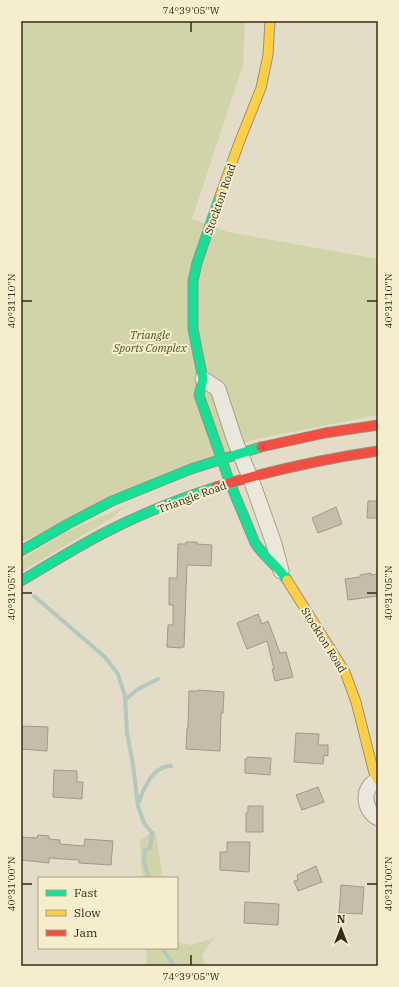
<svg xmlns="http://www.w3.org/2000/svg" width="399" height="987" font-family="'IBM Plex Serif',serif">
<rect width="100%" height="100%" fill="#e3ddc8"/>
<g fill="#d1d4a9">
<path d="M21,21h224l-2,44 -51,154 36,13 150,27v156l-126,25 -231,102z"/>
<path d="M181,482l-58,26 -11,10 -91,54v-12l43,-27z"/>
<path d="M155,830l8,48h-21l-2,-38z"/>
<path d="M214,938l-12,17 3,11h-58l-1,-18h31v-6l14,3z"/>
</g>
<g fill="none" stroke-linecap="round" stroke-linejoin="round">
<g stroke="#b4c9be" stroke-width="4">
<path d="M34,596l71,61 13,17 7,22 2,37 6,31 5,42 6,17 8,10 -2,15 -5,2 -1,12 5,16"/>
<path d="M125,700l13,-11 20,-10"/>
<path d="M138,804c5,-14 14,-38 33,-38"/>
<path d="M162,948l12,18"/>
</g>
</g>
<g fill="#c7bba9" stroke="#a39888">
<path d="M368,501h10v17h-11z"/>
<path d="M336,507l6,17 -24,9 -6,-15z"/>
<path d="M186,542h11v2l15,1 -1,21 -24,-1 -3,82h-3v1l-14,-1 1,-22h5v-20h-4v-27h8l1,-34h8z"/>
<path d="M371,573v2l7,-1v22l-30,4 -3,-21 15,-2v-2z"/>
<path d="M258,614l4,10 6,-3 12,32 6,-1 7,25 -18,4 -3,-12h2l-7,-28 -20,8 -10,-26z"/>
<path d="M198,690l26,2 -1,21h-2l-1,38 -34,-2 1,-21h1l1,-37h9z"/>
<path d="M21,726l27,1 -1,24 -26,-2z"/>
<path d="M296,733l23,1 -1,11h10v11l-4,-1 -1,9 -29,-2z"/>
<path d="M247,757l24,1 -1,17 -25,-2v-14h2z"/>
<path d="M54,770l23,1v11h6l-1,17 -29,-2z"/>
<path d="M318,787l6,15 -22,8 -6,-15z"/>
<path d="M248,806h15v26h-17v-19h2z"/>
<path d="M38,835l11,1v3l11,1v4l24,2 1,-7 28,2 -2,24 -32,-2v-3l-30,-2v5l-28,-3v-23l16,1z"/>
<path d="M227,842h23l-1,30 -29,-2v-18h7z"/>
<path d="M316,866l6,16 -24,9 -4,-10 4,-1 -1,-5z"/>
<path d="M341,885l23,2 -2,27 -23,-1z"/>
<path d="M245,902l34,2 -1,21 -34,-2z"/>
</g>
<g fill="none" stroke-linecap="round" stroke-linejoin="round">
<defs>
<g id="street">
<path d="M203,379l15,10 17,52 17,41 22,62 7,27"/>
<path d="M378,780c-17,7 -15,30 0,38"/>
</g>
<g id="fast">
<path d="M220,196l-23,67 -4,18v48l10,50 -4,16 31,88 25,60c9,14 23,23 32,37"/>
<path d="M21,551l47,-27 44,-23 79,-32 70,-22"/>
<path d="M21,581c29,-17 57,-35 87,-50 35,-18 71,-32 108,-44"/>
</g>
<g id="slow">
<path d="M220,196l19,-53 22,-55 7,-33 2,-34"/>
<path d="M287,580l58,92 11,30 18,71 4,7"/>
</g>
<g id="jam">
<path d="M261,447l64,-14 53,-8"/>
<path d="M216,487c53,-16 107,-28 162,-36"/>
</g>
</defs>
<use href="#street" stroke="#a8a192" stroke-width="17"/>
<use href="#fast" stroke="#979182" stroke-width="11"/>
<use href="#slow" stroke="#979182" stroke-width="11"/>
<use href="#jam" stroke="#979182" stroke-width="11"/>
<use href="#street" stroke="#ebe7da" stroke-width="15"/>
<use href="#fast" stroke="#16e098" stroke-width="9"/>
<use href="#slow" stroke="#ffcf43" stroke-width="9"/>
<use href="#jam" stroke="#f24e42" stroke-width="9"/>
</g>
<path fill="none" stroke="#362a1b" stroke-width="1.5" d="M191,22v10M22,301h10M367,301h10M22,593h10M367,593h10M22,884h10M367,884h10M191,955v10"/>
<g text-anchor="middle" stroke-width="4" stroke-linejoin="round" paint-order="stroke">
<g font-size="11" fill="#362a1b" stroke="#f6edcc">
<text transform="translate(220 199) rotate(-71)" y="4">Stockton Road</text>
<text transform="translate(192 497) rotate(-20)" y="4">Triangle Road</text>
<text transform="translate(324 640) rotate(58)" y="4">Stockton Road</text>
</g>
<g font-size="11" font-style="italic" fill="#435320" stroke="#f6edcc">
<text x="150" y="339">Triangle<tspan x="150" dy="13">Sports Complex</tspan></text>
</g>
</g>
<rect width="399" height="987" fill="none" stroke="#f6edcc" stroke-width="44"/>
<rect x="38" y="877" width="140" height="72" fill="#f6edcc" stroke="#a99f85"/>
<rect x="46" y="890" width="20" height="6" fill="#16e098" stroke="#a99f85"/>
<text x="74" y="897" font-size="12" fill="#362a1b">Fast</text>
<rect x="46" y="910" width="20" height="6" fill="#ffcf43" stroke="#a99f85"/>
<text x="74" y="917" font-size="12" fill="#362a1b">Slow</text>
<rect x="46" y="930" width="20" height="6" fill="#f24e42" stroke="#a99f85"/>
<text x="74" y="937" font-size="12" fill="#362a1b">Jam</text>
<g transform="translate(341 929)" stroke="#f6edcc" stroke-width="3" paint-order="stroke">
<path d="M0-3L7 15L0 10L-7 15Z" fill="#362a1b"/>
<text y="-6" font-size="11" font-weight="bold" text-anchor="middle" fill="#362a1b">N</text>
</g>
<rect x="22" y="22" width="355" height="943" fill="none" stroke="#362a1b" stroke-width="1.5"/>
<g font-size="10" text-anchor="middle" fill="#362a1b">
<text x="191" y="14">74°39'05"W</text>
<text transform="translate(11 301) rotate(-90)" y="4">40°31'10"N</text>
<text transform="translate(388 301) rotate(-90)" y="4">40°31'10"N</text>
<text transform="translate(11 593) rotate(-90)" y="4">40°31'05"N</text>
<text transform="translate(388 593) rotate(-90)" y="4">40°31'05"N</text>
<text transform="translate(11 884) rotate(-90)" y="4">40°31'00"N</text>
<text transform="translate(388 884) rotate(-90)" y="4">40°31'00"N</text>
<text x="191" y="980">74°39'05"W</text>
</g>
</svg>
